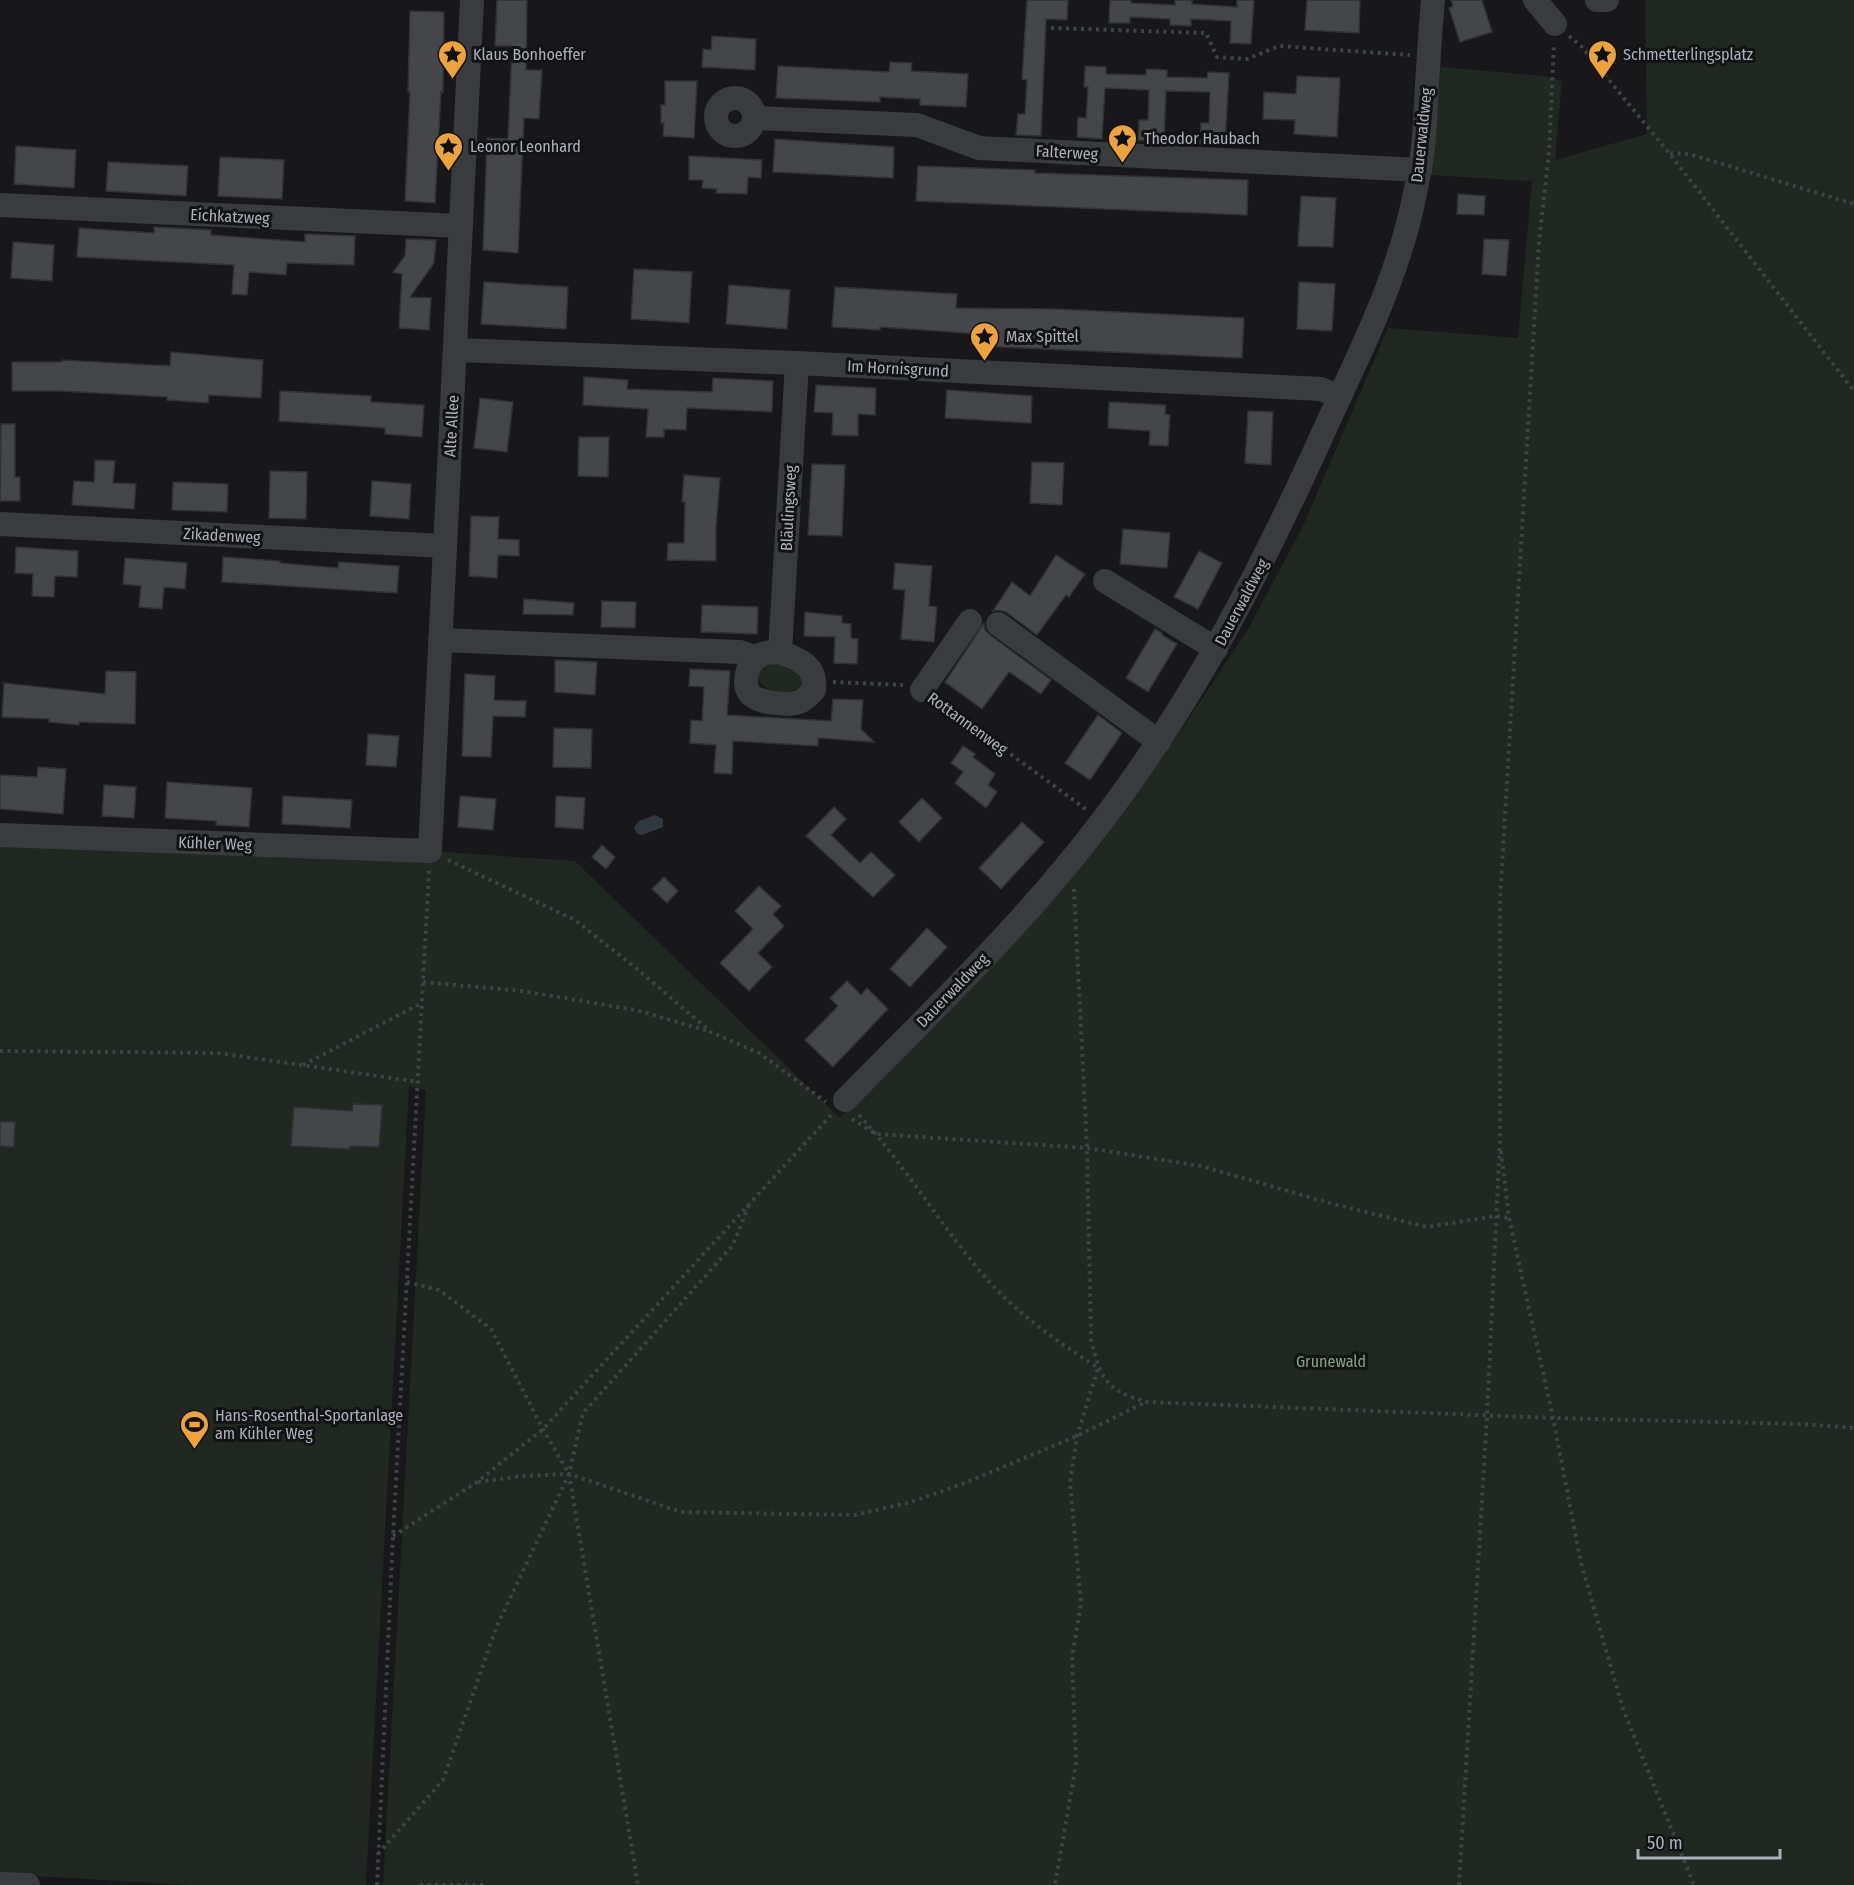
<svg xmlns="http://www.w3.org/2000/svg" width="1854" height="1885" font-family="'Fira Sans Condensed',sans-serif">
<rect width="100%" height="100%" fill="#18181a"/>
<g fill="#202821">
<path d="M1645,0h209v1885h-1471l43,-795 -17,-4 -43,799h-176l-190,-11v-1038l430,15 145,10 265,257 257,-270 72,-100 78,-117 56,-105 85,-198 130,10 14,-157 -102,-6 11,-108 102,9 19,5 -7,79 92,-26z"/>
<path d="M768,662l27,1 9,23c-16,9 -40,9 -47,-9l2,-9z"/>
</g>
<path fill="#2e383e" d="M655,815l8,4v8l-21,8 -5,-1 -3,-7 5,-6z"/>
<g fill="#45464a" stroke="#323236" stroke-width="1.5">
<path d="M497,0h30l-1,70h16l-3,49 -15,-1 -6,135 -35,-3 4,-112 21,1 4,-93h-17z"/>
<path d="M1027,0h41l-1,20 -21,-1 -5,117 -25,-1 2,-21h7l2,-34 -5,-1z"/>
<path d="M1110,0h21v3l44,2v-5h17v4l45,3v-7h17l-3,44 -21,-1 1,-22 -40,-2v7l-21,-1v-6l-40,-2v6h-21z"/>
<path d="M1307,0h53l-1,33 -54,-3z"/>
<path d="M1451,0h31l10,32 -32,10 -11,-34 4,-2z"/>
<path d="M410,11l34,1 -1,81 -2,-1 -6,111 -30,-2 5,-109h-2z"/>
<path d="M712,36l44,3 -1,31 -53,-3 1,-18 8,1z"/>
<path d="M890,62l22,1 -1,8 57,3 -2,33 -46,-2v-6l-40,-2v5l-104,-4 2,-32 111,6z"/>
<path d="M1085,66l21,1v7l40,1v-6l21,1v7l40,1 1,-6 21,1 -4,72 -25,-1 1,-21h8l1,-31 -44,-1 -2,50 -26,-1 1,-20h9l1,-30 -44,-2 -3,51 -25,-2 1,-20 8,1 2,-31h-4z"/>
<path d="M1297,76l43,2 -3,59 -43,-3 1,-14 -32,-1 1,-27 32,2z"/>
<path d="M665,81h32l-3,57 -31,-2 1,-13h-3v-18h4z"/>
<path d="M775,139l119,8 -1,31 -120,-6z"/>
<path d="M16,146l60,4 -2,38 -60,-4z"/>
<path d="M689,156l73,4 -1,18 -13,-1 -1,17 -31,-1 1,-4 -15,-1 1,-8h-14z"/>
<path d="M220,157l64,3 -2,39 -64,-3z"/>
<path d="M108,162l80,4 -2,30 -80,-5z"/>
<path d="M918,166l117,4v3l213,7 -1,35 -331,-14z"/>
<path d="M1458,194l27,2 -1,19 -27,-1z"/>
<path d="M1301,196l35,2 -3,49 -35,-1z"/>
<path d="M154,227l57,3v5l94,7v-8l50,2 -1,29 -67,-2 -1,12 -37,-3 -2,23 -15,-1 2,-29 -157,-8 2,-29 75,5z"/>
<path d="M406,239l30,1 -2,23 -24,34 21,1 -2,32 -30,-2 3,-54 -9,-2 12,-16z"/>
<path d="M1484,239l25,1 -3,36 -24,-2z"/>
<path d="M13,242l41,3 -2,36 -41,-3z"/>
<path d="M634,269l58,3 -3,51 -58,-4z"/>
<path d="M484,282l84,5 -2,42 -85,-5z"/>
<path d="M1299,282l36,2 -3,47 -35,-2z"/>
<path d="M729,285l61,5 -3,39 -61,-5z"/>
<path d="M835,287l122,7 -1,14 99,1 189,9 -2,40 -263,-12v-12l-99,-7v3l-48,-3z"/>
<path d="M171,352l92,8 -2,38 -52,-3 -1,8 -41,-3v-3l-106,-6h-49v-29h50v-2l108,6z"/>
<path d="M584,377l44,3 -1,9 85,3 1,-14 60,3 -1,31 -85,-4 -1,22 -22,-1v8h-18l2,-28 -65,-4z"/>
<path d="M816,385l60,3 -1,27 -17,-1v22l-26,-1 1,-22 -19,-1z"/>
<path d="M947,390l85,6 -1,27 -86,-5z"/>
<path d="M280,391l91,5v6l53,3 -2,32 -37,-3v-6l-106,-7z"/>
<path d="M480,398l33,4 -6,50 -33,-4z"/>
<path d="M1109,402l57,3 -1,9 5,1 -2,31 -19,-1 1,-14 -42,-3z"/>
<path d="M1248,411l25,1 -2,53 -26,-2z"/>
<path d="M1,424h14v53h5v24h-20z"/>
<path d="M579,437h30l-1,40 -30,-1z"/>
<path d="M95,460l20,1 -2,22 23,1 -2,25 -62,-4 2,-24 20,1z"/>
<path d="M1032,462l32,1 -2,42 -32,-2z"/>
<path d="M812,464l33,1 -3,71 -34,-1z"/>
<path d="M270,471l37,1 -1,47 -37,-1z"/>
<path d="M684,475l36,3 -4,48v35l-49,-1 1,-17h16l1,-41h-3z"/>
<path d="M372,481l39,3 -2,35 -39,-3z"/>
<path d="M173,482l55,2 -1,28 -55,-2z"/>
<path d="M471,516l28,1 -1,22 21,1v16l-21,-1 -1,23 -28,-2z"/>
<path d="M1123,529l47,4 -3,35 -47,-4z"/>
<path d="M16,547l62,4 -1,26 -22,-1 -1,21 -22,-1 1,-22 -18,-1z"/>
<path d="M1199,551l23,12 -24,46 -24,-12z"/>
<path d="M1056,555l29,19 -16,23 -3,-2 -29,40 -31,-23 -7,-2 -6,1 19,-29 18,14z"/>
<path d="M223,557l57,4v2l58,5 1,-6 60,4 -2,27 -175,-11z"/>
<path d="M125,558l62,5 -2,26 -21,-2 -2,22 -23,-2 2,-21 -18,-2z"/>
<path d="M895,563l37,3 -3,40 8,1 -3,35 -33,-3 4,-49 -12,-1z"/>
<path d="M524,599l50,4 -1,12 -50,-1z"/>
<path d="M602,601l34,1 -1,26 -34,-1z"/>
<path d="M702,605l56,2 -1,27 -56,-2z"/>
<path d="M805,612l37,4v7l9,1v14l7,1 -1,25 -23,-1 1,-26 -31,-1z"/>
<path d="M984,623l1,7 5,5 61,45 -10,14 -32,-22 -27,37 -37,-27z"/>
<path d="M1155,629l7,4v2l15,9 -29,48 -22,-14z"/>
<path d="M555,660l42,2 -2,33 -40,-3z"/>
<path d="M690,669l40,2 -3,44 104,6 2,-22 30,1 -2,29 13,13 -56,-4v8l-85,-5 -1,33 -18,-1 2,-28 -26,-2 1,-23 11,1 2,-34 -15,-1z"/>
<path d="M106,671l30,1 -1,52 -56,-2v3l-30,-3v-3l-47,-2 2,-34 101,11z"/>
<path d="M465,674l30,2 -1,24 32,1 -1,16 -32,-1 -2,41 -29,-1z"/>
<path d="M1098,715l24,18 -32,47 -25,-17z"/>
<path d="M554,728l38,1 -1,39 -38,-1z"/>
<path d="M368,734l31,2 -3,31 -30,-2z"/>
<path d="M963,746l12,8 -2,3 22,17 -7,11 9,7 -11,16 -31,-25 8,-11 -12,-9z"/>
<path d="M38,767l28,2 -3,45 -63,-5v-34l37,2z"/>
<path d="M167,782l85,6 -3,39 -33,-2v-4l-51,-3z"/>
<path d="M104,785l32,2 -2,31 -32,-2z"/>
<path d="M283,796l69,4 -2,28 -68,-4z"/>
<path d="M460,796l36,3 -3,31 -35,-3z"/>
<path d="M556,796l29,2 -2,31 -28,-2z"/>
<path d="M922,798l20,20 -23,24 -20,-20z"/>
<path d="M834,807l12,12 -15,16 29,28 11,-11 24,23 -22,22 -67,-61z"/>
<path d="M1022,822l22,20 -43,47 -22,-21z"/>
<path d="M602,845l13,12 -9,12 -14,-12z"/>
<path d="M664,877l14,14 -11,12 -15,-14z"/>
<path d="M759,886l22,20 -8,8 11,12 -26,27 14,14 -23,24 -29,-28 33,-34 -18,-18z"/>
<path d="M927,928l20,19 -37,40 -20,-18z"/>
<path d="M847,981l14,14 6,-7 21,21 -55,58 -28,-27 33,-34 -8,-8z"/>
<path d="M353,1104l29,1 -3,42 -29,-1v3l-59,-3 3,-39 58,4z"/>
<path d="M0,1122h15l-1,25 -14,-1z"/>
</g>
<g fill="none" stroke-linecap="round" stroke-linejoin="round">
<g stroke="#3f4246" stroke-width="4" stroke-dasharray="3 4.5" stroke-linecap="butt">
<path d="M1051,28l155,5 11,24 30,2 32,-13 131,9"/>
<path d="M1569,36l12,10 88,107 185,238"/>
<path d="M1670,153l19,1 165,50"/>
<path d="M833,682l70,3"/>
<path d="M938,701l149,109"/>
<path d="M448,860l127,60 62,49 74,63 48,21 67,49"/>
<path d="M1074,889l13,259 4,192c10,39 15,51 56,62l406,16 249,6 52,4"/>
<path d="M423,982l99,9 114,19 72,21"/>
<path d="M0,1051l218,2 201,29"/>
<path d="M303,1065l119,-62"/>
<path d="M859,1115c46,50 81,110 126,162 33,38 71,63 113,91l-21,68 -7,47 11,120 -9,54 4,107 -21,121"/>
<path d="M852,1119l24,15 211,14 114,18 132,38 94,23 69,-11 13,2"/>
<path d="M1501,1151l8,67 44,200 28,145 42,146 71,176"/>
<path d="M407,1282l32,8 52,39 52,100 26,45 69,411"/>
<path d="M478,1482l44,-6 47,-2 112,38 174,3 56,-13 49,-17 117,-49 69,-34"/>
<path d="M393,1536l84,-54 66,-53 288,-314"/>
<path d="M378,1854l65,-74 53,-152 73,-154 14,-61 150,-168 16,-40"/>
<path d="M377,1885l16,-349 36,-665"/>
<path d="M420,1885h65"/>
<path d="M1459,1885l28,-470 13,-277v-238l39,-658 10,-90 5,-108"/>
</g>
<g stroke="#393b3f" stroke-width="24">
<path d="M1535,0l20,24"/>
<path d="M1597,0h10"/>
<circle cx="735" cy="117" r="19"/>
<path d="M754,118l163,7 62,23 441,22"/>
<path d="M0,205l461,21"/>
<path d="M455,350l342,13 524,26 19,8"/>
<path d="M0,524l445,22"/>
<path d="M1105,581l111,68"/>
<path d="M998,624l161,118"/>
<path d="M440,640l300,12 16,6"/>
<path d="M780,652l17,-289"/>
<path d="M780,652c19,7 37,14 34,38 -4,4 -9,10 -15,12 -10,4 -42,1 -49,-8 -9,-11 -2,-34 12,-40 5,-2 12,-1 18,-2z"/>
<path d="M922,690l48,-69"/>
<path d="M0,835l430,16 42,-851"/>
<path d="M845,1100c88,-90 181,-178 257,-279 92,-120 160,-253 222,-390 26,-58 56,-116 75,-177 9,-26 15,-54 20,-81 5,-23 6,-47 7,-70 2,-35 4,-69 7,-103"/>
<path d="M0,1884l28,1"/>
</g>
</g>
<defs>
<symbol id="sight-pin" viewBox="-11 -11 22 30"><path d="M0 17L-7.5 6A9.5 9.5 0 1 1 7.5 6Z" fill="#eda33d" stroke="#131315"/><path d="M0-6L1.8-2.2L6-1.7L2.9 1.2L3.7 5.4L0 3.3L-3.7 5.4L-2.9 1.2L-6-1.7L-1.8-2.2Z" fill="#111"/></symbol>
<symbol id="stadium-pin" viewBox="-11 -11 22 30"><path d="M0 17L-7.5 6A9.5 9.5 0 1 1 7.5 6Z" fill="#eda33d" stroke="#131315"/><path d="M0-5a6.5 5 0 1 0 0 10a6.5 5 0 1 0 0-10ZM-3.5-1.8h7v3.6h-7Z" fill="#111"/></symbol>
</defs>
<g fill-rule="evenodd">
<use href="#sight-pin" x="436" y="38" width="33" height="45"/>
<use href="#sight-pin" x="1586" y="38" width="33" height="45"/>
<use href="#sight-pin" x="1106" y="122" width="33" height="45"/>
<use href="#sight-pin" x="432" y="130" width="33" height="45"/>
<use href="#sight-pin" x="968" y="320" width="33" height="45"/>
<use href="#stadium-pin" x="178" y="1408" width="33" height="45"/>
</g>
<g text-anchor="middle" stroke-width="6" stroke-linejoin="round" paint-order="stroke">
<g font-size="16" fill="#abb0b9" stroke="#131315" text-anchor="start">
<text x="473" y="60">Klaus Bonhoeffer</text>
<text x="1623" y="60">Schmetterlingsplatz</text>
<text x="1144" y="144">Theodor Haubach</text>
<text x="470" y="152">Leonor Leonhard</text>
<text x="1006" y="342">Max Spittel</text>
<text x="215" y="1421">Hans-Rosenthal-Sportanlage<tspan x="215" dy="18">am Kühler Weg</tspan></text>
</g>
<g font-size="16" fill="#abb0b9" stroke="#131315">
<text transform="translate(1421 135) rotate(-84)" y="6">Dauerwaldweg</text>
<text transform="translate(1067 152) rotate(3)" y="6">Falterweg</text>
<text transform="translate(230 216) rotate(3)" y="6">Eichkatzweg</text>
<text transform="translate(898 368) rotate(3)" y="6">Im Hornisgrund</text>
<text transform="translate(451 426) rotate(-87)" y="6">Alte Allee</text>
<text transform="translate(788 508) rotate(-87)" y="6">Bläulingsweg</text>
<text transform="translate(222 535) rotate(3)" y="6">Zikadenweg</text>
<text transform="translate(1241 602) rotate(-62)" y="6">Dauerwaldweg</text>
<text transform="translate(968 723) rotate(36)" y="6">Rottannenweg</text>
<text transform="translate(215 843) rotate(2)" y="6">Kühler Weg</text>
<text transform="translate(952 990) rotate(-46)" y="6">Dauerwaldweg</text>
</g>
<g font-size="16" fill="#83a482" stroke="#131315">
<text x="1331" y="1367">Grunewald</text>
</g>
</g>
<path d="M1638 1849v9h142v-9" fill="none" stroke="#abb0b9" stroke-width="3"/>
<text x="1647" y="1849" font-size="18" fill="#abb0b9" stroke="#131315" stroke-width="4.5" paint-order="stroke">50 m</text>
</svg>
